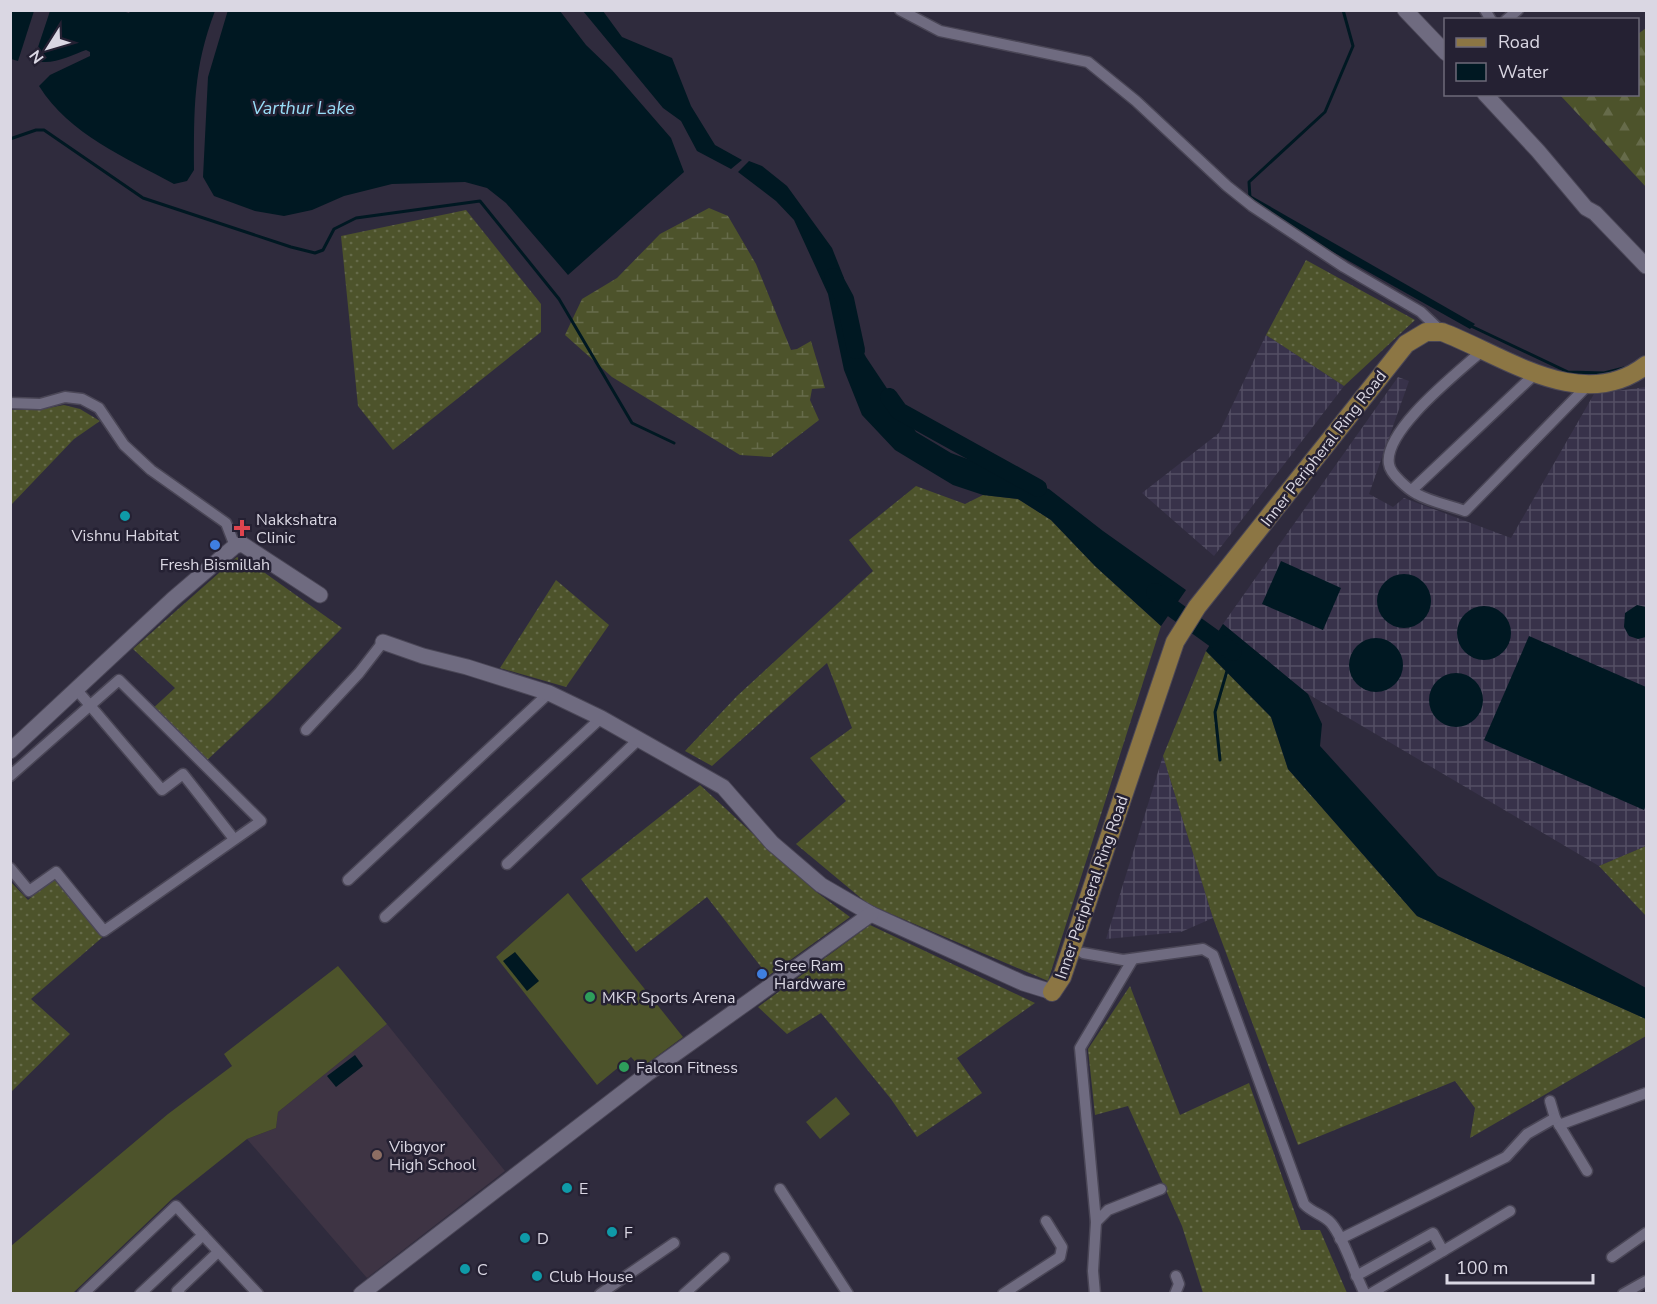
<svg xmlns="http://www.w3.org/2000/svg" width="1657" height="1304" font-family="'Nunito Sans',sans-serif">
<defs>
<pattern id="industrial-grid" width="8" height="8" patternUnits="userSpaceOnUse" patternTransform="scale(1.5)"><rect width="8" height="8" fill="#38324a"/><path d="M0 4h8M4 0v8" fill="none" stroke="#544f64"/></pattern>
<pattern id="grass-dots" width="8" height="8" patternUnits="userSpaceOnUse" patternTransform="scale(1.5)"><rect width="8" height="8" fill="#4d532b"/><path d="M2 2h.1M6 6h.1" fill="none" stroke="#666b4a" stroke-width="1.8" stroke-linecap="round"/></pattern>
<pattern id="forest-firs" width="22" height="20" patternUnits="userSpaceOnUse" patternTransform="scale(1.5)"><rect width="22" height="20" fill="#4d532b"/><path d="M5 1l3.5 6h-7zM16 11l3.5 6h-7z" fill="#666b4a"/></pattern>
<pattern id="wetland-marsh" width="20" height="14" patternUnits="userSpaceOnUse" patternTransform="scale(1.5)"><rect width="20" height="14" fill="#4d532b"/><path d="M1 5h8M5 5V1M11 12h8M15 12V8" fill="none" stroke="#666b4a"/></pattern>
</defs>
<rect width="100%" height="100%" fill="#2f2b3d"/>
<g fill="url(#industrial-grid)">
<path d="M1266,335l78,51 -130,170 -72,-63 77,-60z"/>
<path d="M1398,377l11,4 -40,113 24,13 11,-9 107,40 83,-144 52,-7v459l-47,20 -291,-172 -85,-70z"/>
<path d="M1163,756l50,162 -32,14 -75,7z"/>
</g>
<path fill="#3e3444" d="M387,1024l118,147 -138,107 -120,-139 29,-11 2,-16z"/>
<g fill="url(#grass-dots)">
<path d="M466,210l75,94v28l-148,118 -35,-44 -17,-170z"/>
<path d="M1306,260l109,60 -71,66 -78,-51z"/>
<path d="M64,405l16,4 20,12 -26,18 -63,66v-95l32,-1z"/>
<path d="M916,486l49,18 18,-9 35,4 33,21 44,46 66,60 -113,355 -180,-77 -72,-60 50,-43 -36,-43 42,-30 -25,-65 -115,103 -27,-15 52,-55 136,-125 -24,-31z"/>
<path d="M237,557l28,16 77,55 -72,73 -66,62 -54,-52 25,-23 -42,-39z"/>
<path d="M556,580l53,45 -43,62 -66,-19z"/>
<path d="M1206,651l65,66 17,52 129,147 229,103v17l-176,102 5,-30 -20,-27 -157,64 -85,-227 -50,-162z"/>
<path d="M700,785l115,106 35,26 -82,59 -61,-79 -71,55 -55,-73z"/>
<path d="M1646,846v70l-47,-50z"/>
<path d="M54,878l51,57 -74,64 39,35 -59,58 -1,-211 18,19z"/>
<path d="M870,925l165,78 -78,55 25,35 -65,44 -26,-38 -70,-86 -34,21 -29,-27z"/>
<path d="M1130,986l50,129 69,-32 52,147h19l27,63h-144l-21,-67 -54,-120 -33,9 -7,-66z"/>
</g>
<path fill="url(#forest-firs)" d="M1646,28v159l-86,-92 78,-1v-60z"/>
<path fill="url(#wetland-marsh)" d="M709,208l19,8 28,48 35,86 6,-1 14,-8 14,47 -13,1 -2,11 9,20 -48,37 -31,-2 -128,-78 -47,-42 17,-36 35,-21 43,-44z"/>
<g fill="#4d532b">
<path d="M568,893l115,144 -42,31 -10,-11 -34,28 -101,-128z"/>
<path d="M338,966l49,58 -109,88 -2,16 -29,11 -74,59 -100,95h-62v-47l157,-132 64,-48 -8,-12z"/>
<path d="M836,1097l14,17 -30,25 -14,-17z"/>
</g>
<g fill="#001822">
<path d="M119,10l10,3 2,-3 84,1c-22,57 -21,99 -21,159l-7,11 -13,3c-49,-27 -104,-49 -135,-98l11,-11 40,-19v-4l-4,-2c-14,5 -39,18 -52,9l16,-48z"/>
<path d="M228,10l332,1 26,34 26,25 59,68 13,34 -116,103 -62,-72 -19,-15 -22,-6 -73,2 -48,12 -32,14 -28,6 -29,-5 -41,-15 -11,-19 5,-100z"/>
<path d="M10,11h24l-16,50 -7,-2z"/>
<path d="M583,11h20l19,26 50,21 19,48 24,39 27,15 -11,9 -34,-18 -16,-30 -18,-13z"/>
<path d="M749,161l13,5 25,20 45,62 12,30 3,43 19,36 50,75 35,21 98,36 54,42 83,59 -25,36 -66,-60 -44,-46 -33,-21 -35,-4 -30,-10 -58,-35 -33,-35 -18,-45 -16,-76 -34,-74 -18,-19 -38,-29z"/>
<path d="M1250,195l225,129 -5,5 -226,-127z"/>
<path d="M1281,561l60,27 -18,42 -61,-26z"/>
<circle cx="1404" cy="601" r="27"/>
<path d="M1637,605l9,2v30l-8,2 -9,-3 -5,-9 1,-14z"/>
<circle cx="1484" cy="633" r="27"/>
<path d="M1223,624l85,70 14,30 -2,22 118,130 208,112v31l-229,-103 -129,-147 -17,-52 -65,-66z"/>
<path d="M1529,636l117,51v117l-2,6 -160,-70z"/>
<circle cx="1376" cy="665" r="27"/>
<circle cx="1456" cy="700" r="27"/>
<path d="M515,952l24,29 -12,10 -24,-30z"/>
<path d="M355,1055l8,11 -27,21 -9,-11z"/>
</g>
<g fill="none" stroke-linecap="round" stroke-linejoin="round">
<g stroke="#001822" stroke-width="3">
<path d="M10,139l26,-9h8l99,68 148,49 24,6 8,-3 11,-21 22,-11 124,-17 79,98 73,124 42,20"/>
<path d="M1250,198l-1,-16 76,-70 28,-66 -10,-36"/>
<path d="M1471,326l97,46 36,1 20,-5"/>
<path d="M1220,760l-5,-48 12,-41"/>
</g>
<g stroke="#001822" stroke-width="18">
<path d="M833,277l12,22 11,51"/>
<path d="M889,397l10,14 139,77"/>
<path d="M1155,592l17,16 61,44"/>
</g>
<defs>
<g id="street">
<path d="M900,10l40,21 148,31 48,39 91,85 25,20 92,61 77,45 20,19"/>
<path d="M1485,10l6,10"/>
<path d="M1506,20l12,-10"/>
<path d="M1484,349c-24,22 -101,81 -95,115 1,10 20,26 28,30 14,8 32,11 48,17l124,-127"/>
<path d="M10,403l30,1 25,-7 17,2 17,9 25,37 27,25 75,53 9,23"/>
<path d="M1412,490l123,-116"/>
<path d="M76,689l86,101 21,-16 51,65"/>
<path d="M306,730l53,-57 24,-31"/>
<path d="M10,776l109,-96 142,141 -157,110 -48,-59 -27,19 -19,-23"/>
<path d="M507,864l131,-124"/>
<path d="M348,880l201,-187"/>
<path d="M385,917l216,-199"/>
<path d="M1083,953l40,7 80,-11 10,6 91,249c8,9 19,10 27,19 14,17 23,50 34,71"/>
<path d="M1550,1101l5,17 32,53"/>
<path d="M1559,1125l87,-32"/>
<path d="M780,1189l68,105"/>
<path d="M1096,1222l12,-12 53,-21"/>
<path d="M1340,1239l166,-82 21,-23 28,-16"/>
<path d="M1612,1257l34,-24"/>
<path d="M1356,1276l77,-43 10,18 67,-40"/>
<path d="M83,1294l93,-88 82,88"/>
<path d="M140,1294l63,-59"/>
<path d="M180,1294l-3,-3 41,-39"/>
<path d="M600,1294l74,-51"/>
<path d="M684,1294l40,-36"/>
<path d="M1003,1294l57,-37 2,-10 -16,-26"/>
<path d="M1095,1294l-2,-23 3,-49 -16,-174 53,-89"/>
<path d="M1175,1294l4,-10 -3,-8"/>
<path d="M1370,1294l73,-43"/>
<path d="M1623,1294l23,-13"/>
</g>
<g id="secondary">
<path d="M1405,10l41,43"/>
<path d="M1485,94l53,57 48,57 9,5 51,53"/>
<path d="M383,642l40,14 44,11 82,26 52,25 122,69 49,56 49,42 50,29 152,69 29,9"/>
<path d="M10,751l163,-152 62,-53 7,-2 78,51"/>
<path d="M361,1294l286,-220 224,-160"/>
</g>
<path id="primary" d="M1052,992l10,-15 113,-335 22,-35 209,-263 20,-12h16c61,23 140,83 204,33"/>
</defs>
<use href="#street" stroke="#4a4656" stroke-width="13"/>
<use href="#secondary" stroke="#4a4656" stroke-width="17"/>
<use href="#primary" stroke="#4a4656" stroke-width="20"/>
<use href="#street" stroke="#6f6b80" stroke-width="10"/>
<use href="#secondary" stroke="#6f6b80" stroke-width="15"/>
<use href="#primary" stroke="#8c7644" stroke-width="18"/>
</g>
<g fill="#0f9aa8" stroke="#252133" stroke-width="2">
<circle cx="125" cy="516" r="6"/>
<circle cx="567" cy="1188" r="6"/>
<circle cx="612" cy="1232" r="6"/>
<circle cx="525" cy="1238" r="6"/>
<circle cx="465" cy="1269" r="6"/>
<circle cx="537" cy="1276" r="6"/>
</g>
<path fill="#e0444e" stroke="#252133" stroke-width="2" d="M239 519h6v6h6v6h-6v6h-6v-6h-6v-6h6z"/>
<g fill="#3f7fe0" stroke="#252133" stroke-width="2">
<circle cx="215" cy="545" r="6"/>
<circle cx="762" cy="974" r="6"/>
</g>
<g fill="#2e9e5b" stroke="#252133" stroke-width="2">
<circle cx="590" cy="997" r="6"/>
<circle cx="624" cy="1067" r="6"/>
</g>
<circle fill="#8d6e63" stroke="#252133" stroke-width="2" cx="377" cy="1155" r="6"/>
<g text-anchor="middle" stroke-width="5" stroke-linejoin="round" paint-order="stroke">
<g font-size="16" fill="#dad7e3" stroke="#252133">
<text transform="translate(1323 448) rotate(-52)" y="6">Inner Peripheral Ring Road</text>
<text transform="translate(1091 887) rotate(-71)" y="6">Inner Peripheral Ring Road</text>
</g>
<g font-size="16" fill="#dad7e3" stroke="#252133" text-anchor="start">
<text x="256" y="525">Nakkshatra<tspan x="256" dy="18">Clinic</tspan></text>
<text x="125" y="541" text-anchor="middle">Vishnu Habitat</text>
<text x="215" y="570" text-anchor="middle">Fresh Bismillah</text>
<text x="774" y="971">Sree Ram<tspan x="774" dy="18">Hardware</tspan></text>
<text x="602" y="1003">MKR Sports Arena</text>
<text x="636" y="1073">Falcon Fitness</text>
<text x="389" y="1152">Vibgyor<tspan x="389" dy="18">High School</tspan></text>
<text x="579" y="1194">E</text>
<text x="624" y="1238">F</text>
<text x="537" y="1244">D</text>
<text x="477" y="1275">C</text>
<text x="549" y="1282">Club House</text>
</g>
<g font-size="18" font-style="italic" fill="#98ddf7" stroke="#252133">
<text x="303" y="114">Varthur Lake</text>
</g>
</g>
<rect width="1657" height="1304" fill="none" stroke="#dad7e3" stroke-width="24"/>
<rect x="1444" y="18" width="195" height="78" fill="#252133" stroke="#6d6a79" stroke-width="1.5"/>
<rect x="1456" y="38" width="30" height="9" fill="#8c7644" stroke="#6d6a79" stroke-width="1.5"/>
<text x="1498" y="48" font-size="18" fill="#dad7e3">Road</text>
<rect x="1456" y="63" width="30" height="18" fill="#001822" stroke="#6d6a79" stroke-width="1.5"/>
<text x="1498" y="78" font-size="18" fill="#dad7e3">Water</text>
<g transform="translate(48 48) rotate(233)" stroke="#252133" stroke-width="4.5" paint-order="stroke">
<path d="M0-4.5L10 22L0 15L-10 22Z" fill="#dad7e3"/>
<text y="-9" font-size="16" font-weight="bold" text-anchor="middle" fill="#dad7e3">N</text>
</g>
<path d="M1447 1274v9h146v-9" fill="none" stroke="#dad7e3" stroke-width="3"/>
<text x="1456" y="1274" font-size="18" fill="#dad7e3" stroke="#252133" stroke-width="4.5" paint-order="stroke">100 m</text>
</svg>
